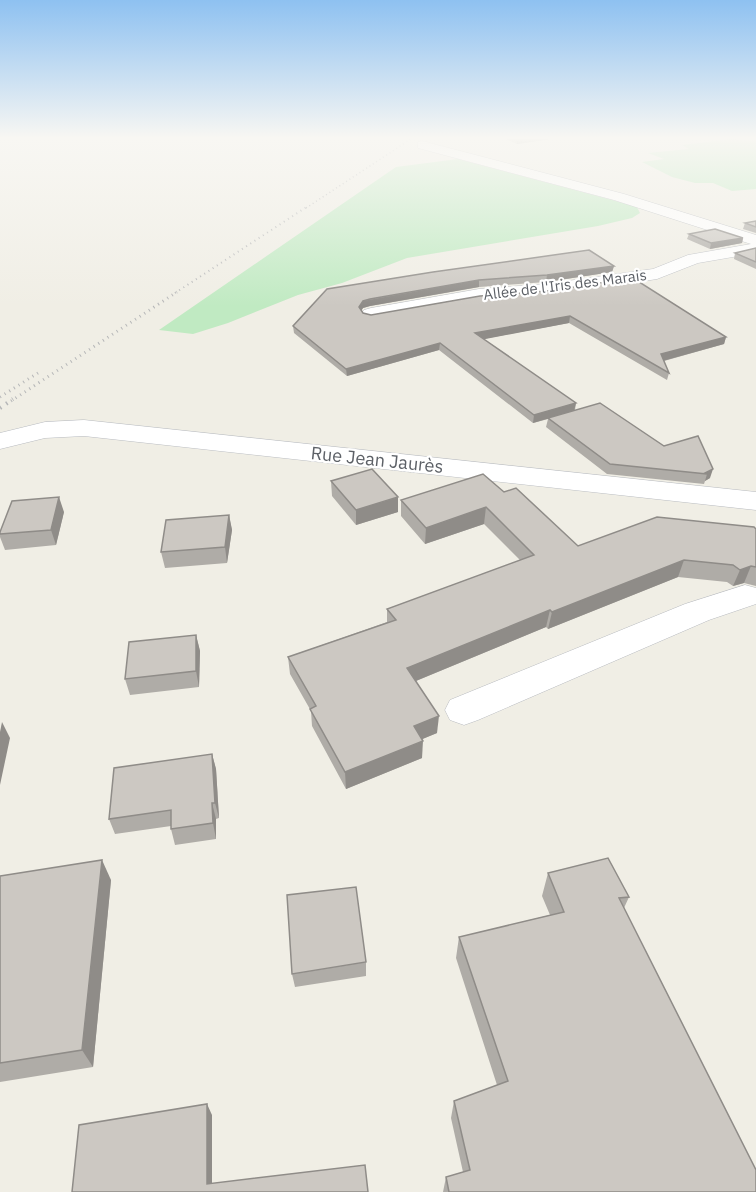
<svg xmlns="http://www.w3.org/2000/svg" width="756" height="1192" font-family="'IBM Plex Sans',sans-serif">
<rect width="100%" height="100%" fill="#f0eee5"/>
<g fill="#c0eac2">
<path d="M731,139l25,2v48l-24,2 -19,-8h-18l-23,-6 -30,-15 22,-3 -16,-6 41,-4 -7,-4z"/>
<path d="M458,159l158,42 21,6 3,6 -8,5 -34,8 -191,32 -65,25 -44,12 -70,28 -35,11 -34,-4 237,-163z"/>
</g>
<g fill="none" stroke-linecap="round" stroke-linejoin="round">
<defs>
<g id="minor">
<path d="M422,141l202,53 132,41v18l-58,10 -41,16 -111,17 -67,5 -108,19 -7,-2 -3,-4 3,-4 7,-2 108,-19 67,-5 107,-15 35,-14 63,-11 -137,-44 -196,-52v-6z"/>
<path d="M84,420l672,72v18l-672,-74 -39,2 -45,11v-16l45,-11z"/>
<path d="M745,585l11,3v16l-47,16 -231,100 -14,5 -14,-5 -5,-10 5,-10 235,-96z"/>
</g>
</defs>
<use href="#minor" stroke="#b8bbc0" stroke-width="1"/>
<use href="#minor" fill="#fff" fill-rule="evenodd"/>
<path stroke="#b6b7b8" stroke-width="1.5" stroke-dasharray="1 3" stroke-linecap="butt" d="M306,208l105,-69"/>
<path stroke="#b6b7b8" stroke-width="2" stroke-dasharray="1 4" stroke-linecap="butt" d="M175,293l133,-87"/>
<g stroke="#b6b7b8" stroke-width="3" stroke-dasharray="1 4.5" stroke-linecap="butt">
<path d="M0,397l41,-26"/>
<path d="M11,401l166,-109"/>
</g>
<path stroke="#b6b7b8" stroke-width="4" stroke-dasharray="1.5 6" stroke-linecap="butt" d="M0,408l13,-9"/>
</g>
<g fill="#afaca7">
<path d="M505,139h45l-33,5z"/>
<path d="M756,221v12l-13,-4 2,-6z"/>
<path d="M689,234l54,4 -1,5 -32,6 -23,-10z"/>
<path d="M756,248v21l-22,-10 1,-6z"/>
<path d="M614,266l-2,6 -66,10 -67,5 -109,19 -7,2 -2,3 2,2 8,2 109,-19 246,41 -2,7 -60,17 5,12 -2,7 -98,-57 -86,16 93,64 -1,7 89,36 34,-10 12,42 -5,3 -1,3 -97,-10 -61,-47 2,-8 -15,4 -94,-73 -92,26 -53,-43 -1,-7 34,-37z"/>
<path d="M331,481l67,31 -42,13 -24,-29z"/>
<path d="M504,492l74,54 178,-17v57l-12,-3 -11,3 -6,-4 -49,-5 -130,52 -2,-2 -130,54 21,52 -15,6v19l-76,31 -34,-63 -1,-15 -21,-37 -2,-17 99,-35v-13l133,-49 -36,-36 -59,20 -24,-28v-16z"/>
<path d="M64,512l-8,33 -51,5 -5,-13v-5z"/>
<path d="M229,515l3,15 -5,33 -62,5 -4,-16z"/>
<path d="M196,635l4,16 -1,36 -69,8 -5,-16z"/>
<path d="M212,754l4,15 3,49 -3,1v20l-41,6 -4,-16v-3l-56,8 -6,-15z"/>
<path d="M548,873l81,24 -5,11 132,284h-313l3,-15 17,-5 -12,-54 3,-17 43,-16 -41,-127 3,-21 91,-22 -8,-19z"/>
<path d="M0,876l111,4 -18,187 -93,15z"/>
<path d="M366,962v14l-71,11 -3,-13z"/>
</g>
<g fill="#8f8c88">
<path d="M517,139h33l-33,5z"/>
<path d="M743,238l-1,5 -32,6 1,-6z"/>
<path d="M614,266l-2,6 -66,10 1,-7z"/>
<path d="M479,280v7l-109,19 -7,2 -4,6v-7l4,-6z"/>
<path d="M570,316l-1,7 -94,18v-8z"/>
<path d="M726,337l-2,7 -65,18 2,-8z"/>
<path d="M440,343l-1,7 -92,26 -1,-7z"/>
<path d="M576,403l-2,8 -41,12 1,-8z"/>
<path d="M713,469l-3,9 -5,3 2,-7 -2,-1z"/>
<path d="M59,497l5,15 -8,33 -5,-15z"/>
<path d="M398,497v15l-42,13v-15z"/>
<path d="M486,507l-2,17 -59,20 1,-16z"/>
<path d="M229,515l3,15 -5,33 -2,-16z"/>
<path d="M684,560l-6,17 -130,52 4,-17z"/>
<path d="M751,566l-7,17 -11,3 7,-16z"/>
<path d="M550,610l-4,17 -140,58 1,-17z"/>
<path d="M196,635l4,16 -1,36 -3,-16z"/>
<path d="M439,716l-2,17 -24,10 1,-17z"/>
<path d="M2,722l8,16 -10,47v-53z"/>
<path d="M423,741l-1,17 -76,31 -1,-17z"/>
<path d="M212,754l4,15 3,49 -4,-15z"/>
<path d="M212,803l4,16v20l-3,-16z"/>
<path d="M102,860l9,20 -18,187 -11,-17z"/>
<path d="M207,1104l5,11v77l-5,-8z"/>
</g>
<g fill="#ccc8c2" stroke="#8f8c88" stroke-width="1.5">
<path d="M756,221v6l-11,-4z"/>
<path d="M715,229l28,9 -32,5 -22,-9z"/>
<path d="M756,248v14l-21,-9z"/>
<path d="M589,250l25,16 -67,9 -68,5 -109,19 -7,2 -4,6 4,6 8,2 109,-19 67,-5 86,-13 93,59 -65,17 8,19 -99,-57 -95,17 101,70 -42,12 -94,-72 -94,26 -53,-43 34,-37 106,-17z"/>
<path d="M600,403l64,43 34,-10 15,33 -8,4 2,1 -97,-10 -62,-46z"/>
<path d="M372,469l26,28 -42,13 -25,-29z"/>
<path d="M483,474l21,18 12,-4 62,58 79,-29 97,10 2,2v38l-5,-1 -11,4 -7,-5 -49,-5 -132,52 -2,-2 -143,58 32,48 -25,10 9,15 -78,31 -35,-63 6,-3 -28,-49 108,-37 -9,-11 147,-54 -48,-48 -60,21 -25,-28z"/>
<path d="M59,497l-8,33 -51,4v-2l12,-31z"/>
<path d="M229,515l-4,32 -64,5 5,-32z"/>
<path d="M196,635v36l-71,8 4,-37z"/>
<path d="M212,754l3,49h-3l1,20 -42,6v-19l-62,9 5,-51z"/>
<path d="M608,858l21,39 -10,1 137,272v22h-307l-3,-15 24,-7 -16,-69 54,-20 -49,-144 105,-25 -16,-39z"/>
<path d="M102,860l-20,190 -82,13v-187z"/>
<path d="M356,887l10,75 -74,12 -5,-79z"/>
<path d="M207,1104v80l158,-19 3,27h-296l7,-67z"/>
</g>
<linearGradient id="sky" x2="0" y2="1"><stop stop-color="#8ec1f1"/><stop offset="0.45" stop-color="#f8f7f3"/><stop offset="1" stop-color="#f8f7f3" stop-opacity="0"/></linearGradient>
<rect width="756" height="306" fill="url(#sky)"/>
<g text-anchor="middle" stroke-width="4.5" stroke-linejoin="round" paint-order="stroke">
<g font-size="15" fill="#5d6167" stroke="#fff">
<text transform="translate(565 285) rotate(-7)" y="5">Allée de l'Iris des Marais</text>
</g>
<g font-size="18" fill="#5d6167" stroke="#fff">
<text transform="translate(377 460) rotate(6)" y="6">Rue Jean Jaurès</text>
</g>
</g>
</svg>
